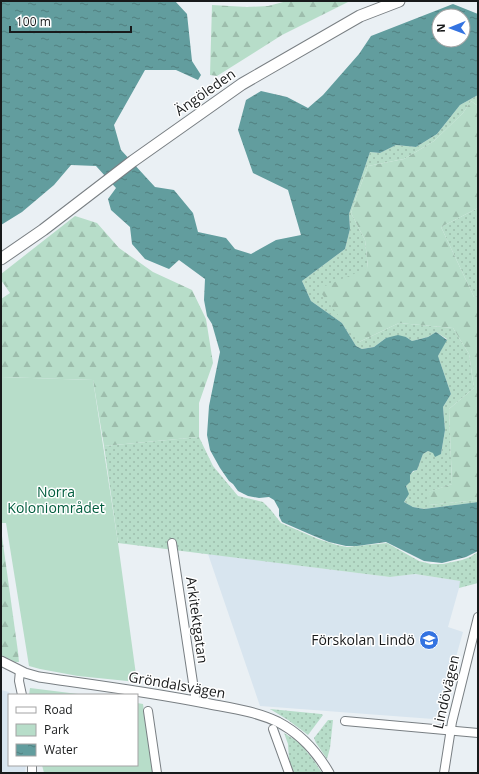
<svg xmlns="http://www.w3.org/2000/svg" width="479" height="774" font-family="'Open Sans',sans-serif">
<defs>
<pattern id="grass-dots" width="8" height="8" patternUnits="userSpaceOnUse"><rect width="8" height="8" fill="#b7ddc9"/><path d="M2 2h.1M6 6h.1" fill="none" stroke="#9dbdac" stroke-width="1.8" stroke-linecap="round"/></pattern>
<pattern id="forest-firs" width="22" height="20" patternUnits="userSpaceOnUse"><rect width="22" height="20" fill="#b7ddc9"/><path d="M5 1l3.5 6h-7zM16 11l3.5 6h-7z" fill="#9dbdac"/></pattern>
<pattern id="water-ripples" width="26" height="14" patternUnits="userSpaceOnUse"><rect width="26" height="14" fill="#629d9e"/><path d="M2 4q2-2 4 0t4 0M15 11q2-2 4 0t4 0" fill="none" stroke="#507f80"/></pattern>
</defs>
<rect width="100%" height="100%" fill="#eaf0f4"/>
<g fill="#d8e5ef">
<path d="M208,554l182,23 24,-3 47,7 -13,46 15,5 -23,82 -3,3 -4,2 -173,-13z"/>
<path d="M1,690l8,2 1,3h-1v70h17l-1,8h-24z"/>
</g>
<g fill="url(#grass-dots)">
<path d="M478,95v11l-7,-5 -8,12 -29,28 -30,18 -36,7 -12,32 -5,15 14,27 3,28 -9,74 40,-19 54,5 16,26 5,34 -25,21 3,75 -23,8v13l49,-5v2l-54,7 -11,-2 -9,-5 3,-4c-1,-10 -2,-24 10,-28l6,-16 5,-3 13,3 4,-24 -2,-23 8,-13 -13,-38 9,-17 -11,-7 -8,5 -16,4 -6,-4 -20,1 -12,9 -12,2 -6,-3 -14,-23 -31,-22 -9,-20 43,-32 5,-20 -1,-15 21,-62 10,1 16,-8 20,2 21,-13 23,-29z"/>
<path d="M478,208v88l-4,1 -33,-70z"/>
<path d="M199,437l14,29 25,30 25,6 7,7 11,14 37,16 19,6 10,2 40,-4 32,18 12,3h12l19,-4 8,-3 8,-5v31l-19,5 1,-7 -45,-7 -25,3 -272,-34 -14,-97z"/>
<path d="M270,709l51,5 2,1 -15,20 -20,-15z"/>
<path d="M328,720h5l-3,28 -3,11 -11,-16 -2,-5z"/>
<path d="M284,733l16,10 15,19 7,11h-28l-5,-13 -1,-16z"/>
</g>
<g fill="url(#forest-firs)">
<path d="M287,1h63l-68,34 -65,41 -7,-1 2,-70 35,2 21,-1z"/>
<path d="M471,101l7,5v102l-37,19 33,70 4,-1v204l-49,5 -1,-13 24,-8 -3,-75 25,-21 -5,-34 -16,-26 -54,-5 -40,19 -41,-53 50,-21 -3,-28 -14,-27 5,-15 12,-32 36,-7 30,-18 29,-28z"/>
<path d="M75,216l22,7 22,25 34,24 39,18 14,29 7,44 -14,40v34l-95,9 -11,-66 -92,-3v-78l9,-6 -9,-13v-6z"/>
<path d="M1,529l17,123 1,10h-4l-14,-7z"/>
</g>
<g fill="#b7ddc9">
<path d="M1,377l92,3 25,163 19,139 -59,-6 -38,-7 -11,-3 -23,-143h-5z"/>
<path d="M30,688l56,7h-57z"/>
<path d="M137,703l6,1 10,69h-109l-2,-8h95z"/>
</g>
<path fill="url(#water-ripples)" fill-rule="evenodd" d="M1,1h174l12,13 5,47 9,14 -3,5 -22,-10h-31l-31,55 7,25 34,37 19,3 19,23 5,19 28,6 9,11 16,5 25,-14 25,-5 -13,-45 -35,-17 -15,-43 8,-30 15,-9 26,6 21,11 15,-13 36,-41 12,-18 82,-32 25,10v81l-18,10 -23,29 -21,13 -20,-2 -16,8 -10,-1 -21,62 1,15 -5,20 -43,32 9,20 31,22 14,23 6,3 12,-2 12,-9 12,-3 8,2 6,4 16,-4 8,-5 11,8 -9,16 13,38 -8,13 2,23 -4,24 -6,3 -2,-4 -5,-2 -5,3 -6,16 -4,1 -3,4v7l-4,4 3,8 -5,8 9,5 11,2 54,-7v49l-12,6 -24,6 -18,-2 -38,-19 -29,4h-11l-17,-4 -15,-6 -32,-14 -3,-6v-7l-5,-9 -5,-3 -10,1 -11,-2 -10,-5 -5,-7 -4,-3 -9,-13 -10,-18 -3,-15 2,-29 11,-54 -8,-28 -5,-8 -3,-16 1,-21 -26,-19 -10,9 -24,-10 -13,-15 -2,-17 -19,-17 -3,-11 8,-11 -20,-22 -25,-1 -17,20 -32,27 -21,13zM439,16h24v24h-24z"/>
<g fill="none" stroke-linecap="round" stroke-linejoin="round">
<defs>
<g id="minor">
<path d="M172,543l23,153 -1,4"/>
<path d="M20,671l-1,10 3,14"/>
<path d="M148,711l9,62"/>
<path d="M345,721l133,12"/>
<path d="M273,729l16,44"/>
<path d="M32,773v-8"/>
<path d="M444,773l8,-51 26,-105"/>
</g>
<path id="tertiary" d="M1,661l24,12 14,4c56,8 111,15 166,26 25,5 50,8 73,19 21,11 39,30 51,51"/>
<path id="secondary" d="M1,259l42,-29 90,-69 109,-77 118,-68 39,-15"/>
</defs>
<use href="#minor" stroke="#797f83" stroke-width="10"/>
<use href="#tertiary" stroke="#797f83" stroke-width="11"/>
<use href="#secondary" stroke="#797f83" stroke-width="13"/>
<use href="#minor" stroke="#fff" stroke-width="8"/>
<use href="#tertiary" stroke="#fff" stroke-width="9"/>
<use href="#secondary" stroke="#fff" stroke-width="11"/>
</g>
<defs>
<symbol id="school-disc" viewBox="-11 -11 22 22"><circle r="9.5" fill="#3473e1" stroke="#fff"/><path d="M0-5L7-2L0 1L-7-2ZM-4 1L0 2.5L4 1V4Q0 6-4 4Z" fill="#fff"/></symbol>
</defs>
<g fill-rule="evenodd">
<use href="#school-disc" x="418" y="629" width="22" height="22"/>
</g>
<g text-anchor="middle" stroke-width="3" stroke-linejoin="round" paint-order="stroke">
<g font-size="14" fill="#181a1b" stroke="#fff">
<text transform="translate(205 92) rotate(-35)" y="5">Ängöleden</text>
<text transform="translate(197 620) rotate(82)" y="5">Arkitektgatan</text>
<text transform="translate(177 685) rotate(10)" y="5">Gröndalsvägen</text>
<text transform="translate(446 692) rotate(-77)" y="5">Lindövägen</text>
</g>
<g font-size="14" fill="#025d3e" stroke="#fff">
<text x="56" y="497">Norra<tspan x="56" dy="16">Koloniområdet</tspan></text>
</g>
<g font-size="14" fill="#181a1b" stroke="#fff" text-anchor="end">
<text x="415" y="645">Förskolan Lindö</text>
</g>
</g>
<rect width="479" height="774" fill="none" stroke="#181a1b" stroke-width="4"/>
<rect x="8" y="694" width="130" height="72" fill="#ffffff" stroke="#a3a3a4"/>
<rect x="16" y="707" width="20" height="6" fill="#ffffff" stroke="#a3a3a4"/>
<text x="44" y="714" font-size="12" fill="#181a1b">Road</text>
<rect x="16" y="724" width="20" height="12" fill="#b7ddc9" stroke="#a3a3a4"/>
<text x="44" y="734" font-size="12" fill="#181a1b">Park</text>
<rect x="16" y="744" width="20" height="12" fill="url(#water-ripples)" stroke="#a3a3a4"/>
<text x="44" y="754" font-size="12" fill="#181a1b">Water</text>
<g transform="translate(451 28) rotate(269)"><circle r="19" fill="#ffffff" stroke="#a3a3a4"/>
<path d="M0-3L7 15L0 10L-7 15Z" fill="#3473e1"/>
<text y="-6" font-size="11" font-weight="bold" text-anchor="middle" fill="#181a1b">N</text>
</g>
<path d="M10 26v6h121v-6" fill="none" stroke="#181a1b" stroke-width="2"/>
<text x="16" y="26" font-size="12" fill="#181a1b" stroke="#ffffff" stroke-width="3" paint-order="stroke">100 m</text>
</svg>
